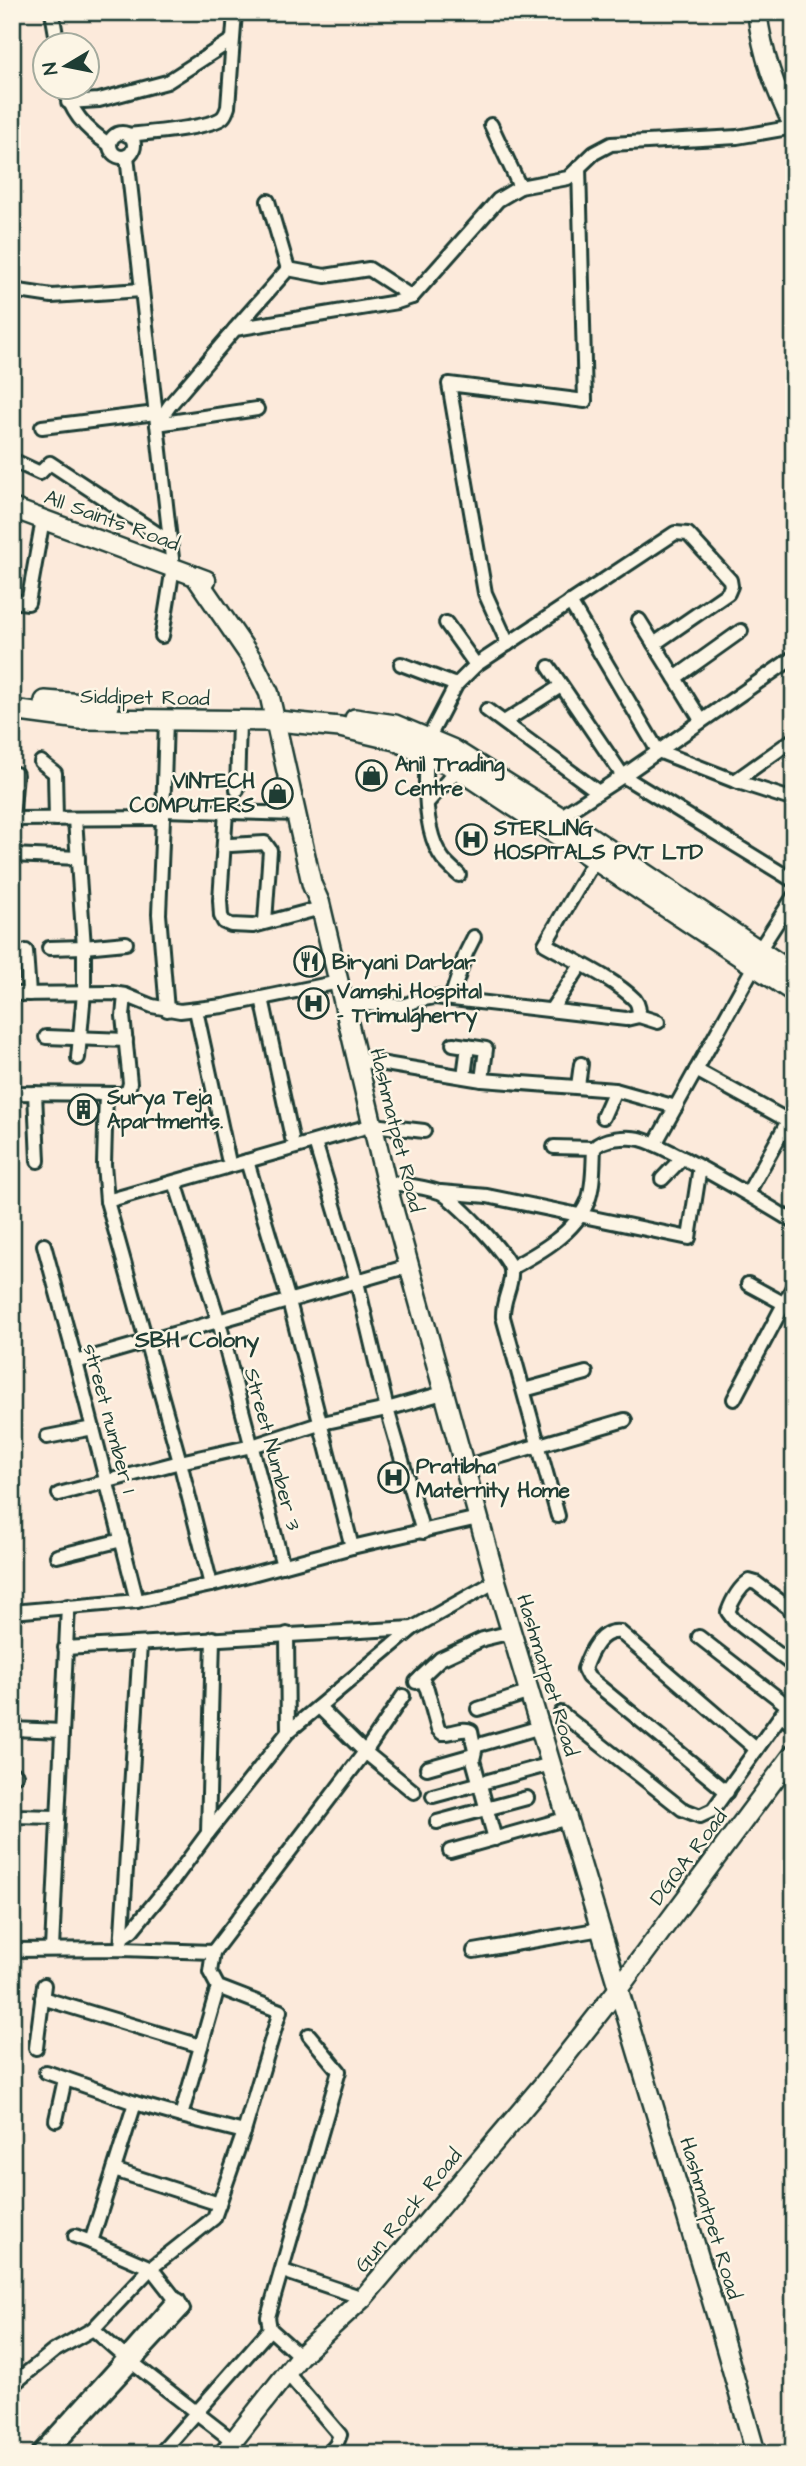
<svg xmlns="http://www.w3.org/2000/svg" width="806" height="2466" font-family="'Architects Daughter',sans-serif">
<rect width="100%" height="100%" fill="#fceadb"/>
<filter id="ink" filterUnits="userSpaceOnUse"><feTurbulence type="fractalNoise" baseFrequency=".0143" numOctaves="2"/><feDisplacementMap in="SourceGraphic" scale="14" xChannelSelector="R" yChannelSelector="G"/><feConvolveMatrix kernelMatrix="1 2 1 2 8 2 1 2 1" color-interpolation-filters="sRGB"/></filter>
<g filter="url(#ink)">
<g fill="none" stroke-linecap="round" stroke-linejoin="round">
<defs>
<g id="street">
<path d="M52,12l6,34"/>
<path d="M66,88c4,25 22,43 44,57"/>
<path d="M68,102l31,-2 68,-18 65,-42"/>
<path d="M491,125l29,62"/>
<circle cx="122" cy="145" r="12"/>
<path d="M127,135c19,-2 85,-7 96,-18 2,-2 4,-7 5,-10l7,-95"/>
<path d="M127,156l46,411 -11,69"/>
<path d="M268,201l20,68"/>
<path d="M12,290l40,6 90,-6"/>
<path d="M235,329l53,-60 37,7 44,-7 43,28"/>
<path d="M157,424l13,-19 65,-76 162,-27 15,-5 86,-97 22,-13 48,-9 26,-25 17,-9 126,-7 57,-10"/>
<path d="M157,424l100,-15"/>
<path d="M42,427l114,-14"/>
<path d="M12,460l28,13 10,-10 120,79"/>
<path d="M12,601l16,2 15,-84"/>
<path d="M570,602l88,149 77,30 59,19"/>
<path d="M446,623l30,42"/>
<path d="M508,644l-23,-51 -36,-209 136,17 -6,-234"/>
<path d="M654,644l47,76"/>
<path d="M401,664l55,21"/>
<path d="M549,667l74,109 171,105"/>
<path d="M675,678l66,-47"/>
<path d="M487,710l110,81"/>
<path d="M504,722l57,-36"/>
<path d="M428,739l28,-54 20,-20 199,-132 13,1 42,46 1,6 -3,7 -74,51 -15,-24"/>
<path d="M427,754c-2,29 -3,80 16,105 5,6 11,11 16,16"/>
<path d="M41,762l14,11 1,46"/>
<path d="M735,781l59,-42"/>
<path d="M237,790l2,-68"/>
<path d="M427,803l31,-34"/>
<path d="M163,810l134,4"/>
<path d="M226,812l-6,88 1,16 3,6 7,3 22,1 68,-18"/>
<path d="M560,817l63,-41 171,-119"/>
<path d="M163,818l-4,96 8,96"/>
<path d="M12,819l151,-1 3,-99"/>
<path d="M12,819l4,-45"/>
<path d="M75,819l9,128v46l-6,65"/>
<path d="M231,845l34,-2 5,7 -5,72"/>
<path d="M12,855l66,3"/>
<path d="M49,948l35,-1 42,-4"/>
<path d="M26,951l3,43"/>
<path d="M758,952l36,-56"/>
<path d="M12,994l100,-1 13,2 27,11 28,5 43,-5 116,-24"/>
<path d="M262,998l30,140"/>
<path d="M451,998l15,-45 8,-16"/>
<path d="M344,1003l59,3 15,-6 17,-3 191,22 13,-3c0,-6 0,-11 -4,-16 -20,-21 -64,-41 -90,-56l50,-85"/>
<path d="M196,1010l32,148"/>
<path d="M551,1010l30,-45"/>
<path d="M639,1016l19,6"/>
<path d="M46,1037l80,3"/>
<path d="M453,1044l33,5 -4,31"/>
<path d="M355,1059l127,21 133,10 61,17"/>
<path d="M696,1070l98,54"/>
<path d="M464,1076l4,-30"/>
<path d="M578,1086l3,-22"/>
<path d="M12,1093l109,1 7,-3 2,-8 -7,-67 2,-21"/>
<path d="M35,1093l3,68"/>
<path d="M106,1094l-2,70 3,37 73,261 31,123"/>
<path d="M603,1117l12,-27"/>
<path d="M315,1142l42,140 30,127 36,123"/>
<path d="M655,1144l99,-178"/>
<path d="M554,1147l40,1c9,-10 33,-12 46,-9 16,4 30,13 45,20 37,20 73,41 109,63"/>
<path d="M247,1161l42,140 63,246"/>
<path d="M662,1179l20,-21"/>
<path d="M175,1182l44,140 64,244"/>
<path d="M386,1182c17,3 36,4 53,10 13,4 71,64 72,78 2,16 -9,29 -8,47l55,199"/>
<path d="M441,1192l46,4 202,42 11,-71"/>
<path d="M748,1193l40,-72"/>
<path d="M107,1201l266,-76 51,6"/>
<path d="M44,1245l32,117 61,239"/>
<path d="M511,1268c28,-15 64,-35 77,-67 6,-16 5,-36 6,-53"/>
<path d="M748,1284l46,25"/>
<path d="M76,1362l333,-96"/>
<path d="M524,1390l62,-17"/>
<path d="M734,1399l60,-114"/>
<path d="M47,1437l46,-9"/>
<path d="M464,1467l161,-47"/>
<path d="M59,1494l121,-32 72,-16 70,-23 65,-14 56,-16"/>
<path d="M57,1556l65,-16"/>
<path d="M12,1612l125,-11 74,-16 141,-38 126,-29"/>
<path d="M794,1612l-38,-29 -7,-2c-10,7 -17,20 -21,31l6,8 60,46"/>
<path d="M287,1634l1,98"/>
<path d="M699,1637l89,69"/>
<path d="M213,1638l-5,195 80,-101 125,-104"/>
<path d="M65,1648l348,-20 83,-47"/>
<path d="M421,1677l6,12 11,40 4,4c10,1 21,-6 29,-2l4,20 -2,9 22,79"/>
<path d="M416,1682l24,-23 43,-20 29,-7"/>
<path d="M319,1707l46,45 49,40"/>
<path d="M478,1709l52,-17"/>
<path d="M561,1713l121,96 18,7 13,-6 81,-113"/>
<path d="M782,1716l12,10"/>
<path d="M12,1729l50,2"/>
<path d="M475,1746l66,-19"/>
<path d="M427,1768l46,-13"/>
<path d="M12,1774l4,1"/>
<path d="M727,1792l-139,-115 -4,-8c6,-17 16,-40 36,-37l136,117"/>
<path d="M433,1796l118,-32"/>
<path d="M12,1816l46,1"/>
<path d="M437,1822l90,-24"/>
<path d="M450,1851l118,-33"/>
<path d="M122,1937l10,-7 42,-51 34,-46"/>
<path d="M52,1949l16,-343"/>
<path d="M121,1949l19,-304"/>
<path d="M12,1950l109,-1 92,3 152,-200 38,-56"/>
<path d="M474,1951l127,-22"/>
<path d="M218,1987l-37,129 63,16"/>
<path d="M42,1998l159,48"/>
<path d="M36,2048l8,-63"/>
<path d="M46,2072l89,31 46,13"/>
<path d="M135,2103l-44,139 60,26 25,32"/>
<path d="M56,2120l9,-41"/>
<path d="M114,2170l105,34"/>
<path d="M75,2236l16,6"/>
<path d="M283,2271l80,27"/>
<path d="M300,2356l-30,-27 -2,-12 71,-246 -30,-36"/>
<path d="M287,2373l53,62 -4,10 -8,9"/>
<path d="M12,2385l42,-34 39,-22 58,-61 63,-50 30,-86 36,-121 -62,-24 -8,-15 3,-20"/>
<path d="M37,2454l88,-97 108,84"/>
<path d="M49,2454l134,-145 -5,-9h-3l-50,57 -32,-28"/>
<path d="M160,2454l110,-125"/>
</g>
<g id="secondary">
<path d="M757,12c6,45 17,74 37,115"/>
<path d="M12,508l194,72"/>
<path d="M195,576l57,83 17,34 43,192 8,18 66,279 110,399 223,743 37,130"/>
<path d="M223,2454l77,-98 63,-58 179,-212 77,-98 175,-235"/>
</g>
<g id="primary">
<path d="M45,701l64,5"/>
<path d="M12,710l68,9 197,2 63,6 55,13 63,29 336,223"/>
<path d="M355,719l40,6 57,24 108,68 234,157"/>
</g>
</defs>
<use href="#street" stroke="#1f3d34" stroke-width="18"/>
<use href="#secondary" stroke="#1f3d34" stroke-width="23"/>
<use href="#primary" stroke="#1f3d34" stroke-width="24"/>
<use href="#street" stroke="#fcf5e5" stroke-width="12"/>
<use href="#secondary" stroke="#fcf5e5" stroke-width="18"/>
<use href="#primary" stroke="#fcf5e5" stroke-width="19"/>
</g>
</g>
<defs>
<symbol id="shop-ring" viewBox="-11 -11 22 22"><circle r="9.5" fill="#fcf5e5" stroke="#1f3d34" stroke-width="1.5"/><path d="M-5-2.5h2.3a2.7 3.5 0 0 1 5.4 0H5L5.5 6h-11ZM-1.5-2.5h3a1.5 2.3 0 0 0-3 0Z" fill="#1f3d34"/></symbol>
<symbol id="hospital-ring" viewBox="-11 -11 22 22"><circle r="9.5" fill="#fcf5e5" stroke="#1f3d34" stroke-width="1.5"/><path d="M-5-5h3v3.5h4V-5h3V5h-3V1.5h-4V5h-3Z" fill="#1f3d34"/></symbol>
<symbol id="restaurant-ring" viewBox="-11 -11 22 22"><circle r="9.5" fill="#fcf5e5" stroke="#1f3d34" stroke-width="1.5"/><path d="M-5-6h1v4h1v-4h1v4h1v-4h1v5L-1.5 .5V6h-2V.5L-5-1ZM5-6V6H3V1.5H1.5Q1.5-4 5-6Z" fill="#1f3d34"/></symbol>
<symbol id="building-ring" viewBox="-11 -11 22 22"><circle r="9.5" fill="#fcf5e5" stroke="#1f3d34" stroke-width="1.5"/><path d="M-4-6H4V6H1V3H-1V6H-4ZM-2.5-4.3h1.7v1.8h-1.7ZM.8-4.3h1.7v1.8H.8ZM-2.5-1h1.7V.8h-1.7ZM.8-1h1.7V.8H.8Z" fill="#1f3d34"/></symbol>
</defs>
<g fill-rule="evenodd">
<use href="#shop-ring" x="354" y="758" width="35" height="35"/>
<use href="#shop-ring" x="260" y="776" width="35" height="35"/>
<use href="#hospital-ring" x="454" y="822" width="35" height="35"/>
<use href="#restaurant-ring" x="292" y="944" width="35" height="35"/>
<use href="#hospital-ring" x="296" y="986" width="35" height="35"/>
<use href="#building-ring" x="66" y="1092" width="35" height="35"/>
<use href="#hospital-ring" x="376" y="1460" width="35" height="35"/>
</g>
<g text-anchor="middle" stroke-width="5" stroke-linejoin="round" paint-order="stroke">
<g font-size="21" fill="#1f3d34" stroke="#fcf5e5">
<text transform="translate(112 520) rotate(20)" y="7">All Saints Road</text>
<text transform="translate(145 697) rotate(1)" y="7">Siddipet Road</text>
<text transform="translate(397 1130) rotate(76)" y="7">Hashmatpet Road</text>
<text transform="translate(110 1418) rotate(75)" y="7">street number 1</text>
<text transform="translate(273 1449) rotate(75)" y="7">Street Number 3</text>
<text transform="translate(548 1675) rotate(73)" y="7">Hashmatpet Road</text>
<text transform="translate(688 1857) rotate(-53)" y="7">DGQA Road</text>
<text transform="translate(408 2210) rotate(-50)" y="7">Gun Rock Road</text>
<text transform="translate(711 2218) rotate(73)" y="7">Hashmatpet Road</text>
</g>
<g font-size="21" font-weight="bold" fill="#1f3d34" stroke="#fcf5e5" text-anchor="start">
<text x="395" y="771">Anil Trading<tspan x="395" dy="24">Centre</tspan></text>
<text x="255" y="788" text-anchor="end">VINTECH<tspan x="255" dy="24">COMPUTERS</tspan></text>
<text x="494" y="835">STERLING<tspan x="494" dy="24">HOSPITALS PVT LTD</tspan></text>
<text x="332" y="969">Biryani Darbar</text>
<text x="337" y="998">Vamshi Hospital<tspan x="337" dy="24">- Trimulgherry</tspan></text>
<text x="107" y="1104">Surya Teja<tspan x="107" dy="24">Apartments.</tspan></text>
<text x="416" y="1473">Pratibha<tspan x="416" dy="24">Maternity Home</tspan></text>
</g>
<g font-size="23" font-weight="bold" fill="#1f3d34" stroke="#fcf5e5">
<text x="197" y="1347">SBH Colony</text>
</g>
</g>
<rect width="806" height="2466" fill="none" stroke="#fcf5e5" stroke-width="42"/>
<rect x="21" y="21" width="764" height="2424" fill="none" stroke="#1f3d34" stroke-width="2.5" filter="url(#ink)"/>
<g transform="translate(66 66) rotate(260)"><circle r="33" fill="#fcf5e5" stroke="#a4ab9e" stroke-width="2"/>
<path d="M0-5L12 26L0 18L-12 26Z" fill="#1f3d34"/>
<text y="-10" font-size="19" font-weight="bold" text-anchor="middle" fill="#1f3d34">N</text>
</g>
</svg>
